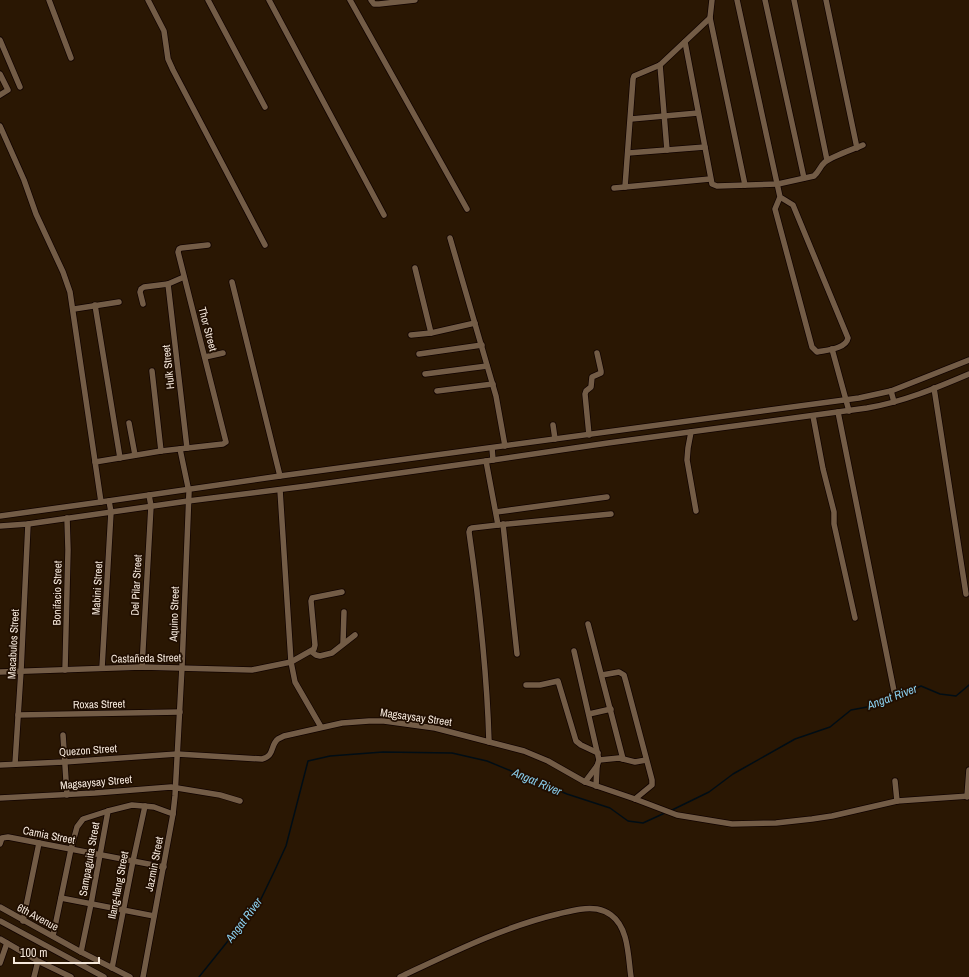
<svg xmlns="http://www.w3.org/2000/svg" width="969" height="977" font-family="'Archivo Narrow',sans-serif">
<rect width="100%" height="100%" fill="#2a1703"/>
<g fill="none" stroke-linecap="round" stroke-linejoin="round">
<g stroke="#000d15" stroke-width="1.5">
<path d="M670,811l39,-19 24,-18 62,-35 35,-12 21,-17 27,-5 43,-19 19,8 16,2 13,-11"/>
<path d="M199,977l61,-76 14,-29 12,-26 22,-85 22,-5 53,-4 69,1 35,8 80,33 43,14 18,13 15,2 24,-11"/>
</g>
<defs>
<g id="minor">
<path d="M49,0l22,58"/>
<path d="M148,0l16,31 4,28 5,11 92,175"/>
<path d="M208,0l57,107"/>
<path d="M269,0l115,215"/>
<path d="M350,0l117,209"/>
<path d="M371,0l3,4h5l36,-4"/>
<path d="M712,0l-2,18 35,167"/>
<path d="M737,0l43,197 -5,12 37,138 5,5c9,-2 29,-3 31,-14l-55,-133 -13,-8"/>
<path d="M765,0l39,178"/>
<path d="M794,0l33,160"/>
<path d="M826,0l31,148"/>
<path d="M0,40l20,47"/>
<path d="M685,42l27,142 5,2 61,-2 36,-8c5,-4 6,-10 11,-14 8,-6 29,-13 38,-17"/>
<path d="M660,65l7,85"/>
<path d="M0,74l8,16 -8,5"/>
<path d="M631,119l67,-6"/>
<path d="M0,126l24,54 12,34 27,58 7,20 31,210"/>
<path d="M628,153l77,-6"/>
<path d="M625,187l8,-108 1,-3 26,-11 50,-47"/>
<path d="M614,188l96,-9"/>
<path d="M450,238l46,158 9,50"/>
<path d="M415,268l16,65"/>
<path d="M232,282l48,194"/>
<path d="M168,284l19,164"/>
<path d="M143,304l-3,-12 1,-3 3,-2 24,-3 16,-7"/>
<path d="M95,305l25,153"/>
<path d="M74,309l45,-7"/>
<path d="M411,335l20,-2 44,-10"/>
<path d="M832,349l17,62"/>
<path d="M419,354l63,-9"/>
<path d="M205,357l18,-4"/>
<path d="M152,371l9,80"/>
<path d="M425,374l62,-8"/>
<path d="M934,388l32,206"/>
<path d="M437,391l56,-7"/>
<path d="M891,391l3,11"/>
<path d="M838,412l56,279"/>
<path d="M813,416l10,53 11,43v12l21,94"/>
<path d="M129,423l6,32"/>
<path d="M553,425l2,14"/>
<path d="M691,432l-3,16 -1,12 9,51"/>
<path d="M589,435l-4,-41 1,-3 5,-4 1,-10 9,-4v-2l-4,-18"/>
<path d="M492,448l1,12"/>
<path d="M486,461l12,64 113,-11"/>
<path d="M95,462l66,-11 62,-7 3,-2 -48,-190 1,-3 2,-1 27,-3"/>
<path d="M280,490l11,172 4,20 26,45"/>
<path d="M496,512l111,-15"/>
<path d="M0,516l101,-14 179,-26 579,-78 32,-7 78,-31"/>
<path d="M503,524l14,130"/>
<path d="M0,526l28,-2 160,-23 119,-15 179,-25 122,-18 259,-35c36,-6 69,-20 102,-34"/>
<path d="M588,624l35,135"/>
<path d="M343,643l1,-31"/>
<path d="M574,651l25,109 -2,6 -1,20"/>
<path d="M312,652l4,3 4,1 12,-3 23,-18"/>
<path d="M142,667l9,-161 -2,-11"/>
<path d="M102,668l9,-156 -2,-11"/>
<path d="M65,670l3,-120 -1,-32"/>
<path d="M0,672l142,-5 110,3 39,-8 23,-13 1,-4 -4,-44 1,-3 30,-6"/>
<path d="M602,675l17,-3 5,3 2,7 26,98v5l-17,14"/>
<path d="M526,685h14l18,-4 18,60 5,4 17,8"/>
<path d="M589,714l22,-5"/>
<path d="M18,715l162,-3"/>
<path d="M63,735l4,60"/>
<path d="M489,742c-2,-70 -10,-141 -20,-210l1,-3 2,-1 26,-3"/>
<path d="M599,760l20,-2 16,4 11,-2"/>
<path d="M15,764l6,-93 7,-147"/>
<path d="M0,765l64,-3 113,-8 85,5c13,-3 8,-14 16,-20 2,-1 4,-2 6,-3l58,-13 27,-2h15l51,7 89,23 24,10 37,21 50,17 42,16 55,9 44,-1 36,-4 20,-3 65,-15 72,-5"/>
<path d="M895,781l2,20"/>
<path d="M585,782l12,-16"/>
<path d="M967,797l2,-27"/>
<path d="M0,798l95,-5 76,-6 49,8 20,6"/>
<path d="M0,844l2,-6 6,-1 156,30"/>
<path d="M61,898l93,18"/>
<path d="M0,907l81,45 49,25"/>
<path d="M0,921l104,56"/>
<path d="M23,921l16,-78"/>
<path d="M53,936l18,-87 6,-22 6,-8 25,-8"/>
<path d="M0,939l38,22 33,16"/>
<path d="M81,952l10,-48 17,-93 24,-6 22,2 19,7"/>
<path d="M0,963l7,-20"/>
<path d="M112,968l21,-107 12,-55"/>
<path d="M34,977l4,-16"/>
<path d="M143,977l30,-163 2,-18 7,-129 7,-175 -9,-43"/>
<path d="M400,977c51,-24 103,-50 158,-63 13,-3 26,-7 39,-5 5,1 10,3 14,6 18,13 17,42 20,62"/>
</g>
</defs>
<use href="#minor" stroke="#110300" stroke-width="7"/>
<use href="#minor" stroke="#735c46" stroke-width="5.5"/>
</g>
<g text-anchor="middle" stroke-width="3.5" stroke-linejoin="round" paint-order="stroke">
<g font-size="11" fill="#f6e9dc" stroke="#200e00">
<text transform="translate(208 329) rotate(75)" y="4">Thor Street</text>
<text transform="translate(168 367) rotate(-96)" y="4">Hulk Street</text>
<text transform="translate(136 585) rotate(-87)" y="4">Del Pilar Street</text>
<text transform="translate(97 588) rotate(-87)" y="4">Mabini Street</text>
<text transform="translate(57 593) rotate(-89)" y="4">Bonifacio Street</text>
<text transform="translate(174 614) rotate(-88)" y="4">Aquino Street</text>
<text transform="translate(13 644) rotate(-87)" y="4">Macabulos Street</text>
<text transform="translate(146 658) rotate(-1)" y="4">Castañeda Street</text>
<text transform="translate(99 704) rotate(-1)" y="4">Roxas Street</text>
<text transform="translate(416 717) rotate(8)" y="4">Magsaysay Street</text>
<text transform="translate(88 750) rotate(-4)" y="4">Quezon Street</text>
<text transform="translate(96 782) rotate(-5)" y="4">Magsaysay Street</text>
<text transform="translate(49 835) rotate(11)" y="4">Camia Street</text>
<text transform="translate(89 859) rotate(-80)" y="4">Sampaguita Street</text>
<text transform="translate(154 864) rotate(-79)" y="4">Jazmin Street</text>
<text transform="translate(118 885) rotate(-79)" y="4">Ilang-Ilang Street</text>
<text transform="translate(38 917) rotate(28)" y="4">6th Avenue</text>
</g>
<g font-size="12" font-style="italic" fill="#8aceec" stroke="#200e00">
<text transform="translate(892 697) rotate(-20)" y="4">Angat River</text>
<text transform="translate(537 782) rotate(23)" y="4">Angat River</text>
<text transform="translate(244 920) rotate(-53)" y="4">Angat River</text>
</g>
</g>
<path d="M14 957v6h85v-6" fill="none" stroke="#f6e9dc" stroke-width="2"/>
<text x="20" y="957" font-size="12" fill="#f6e9dc" stroke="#200e00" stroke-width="3" paint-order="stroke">100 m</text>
</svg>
